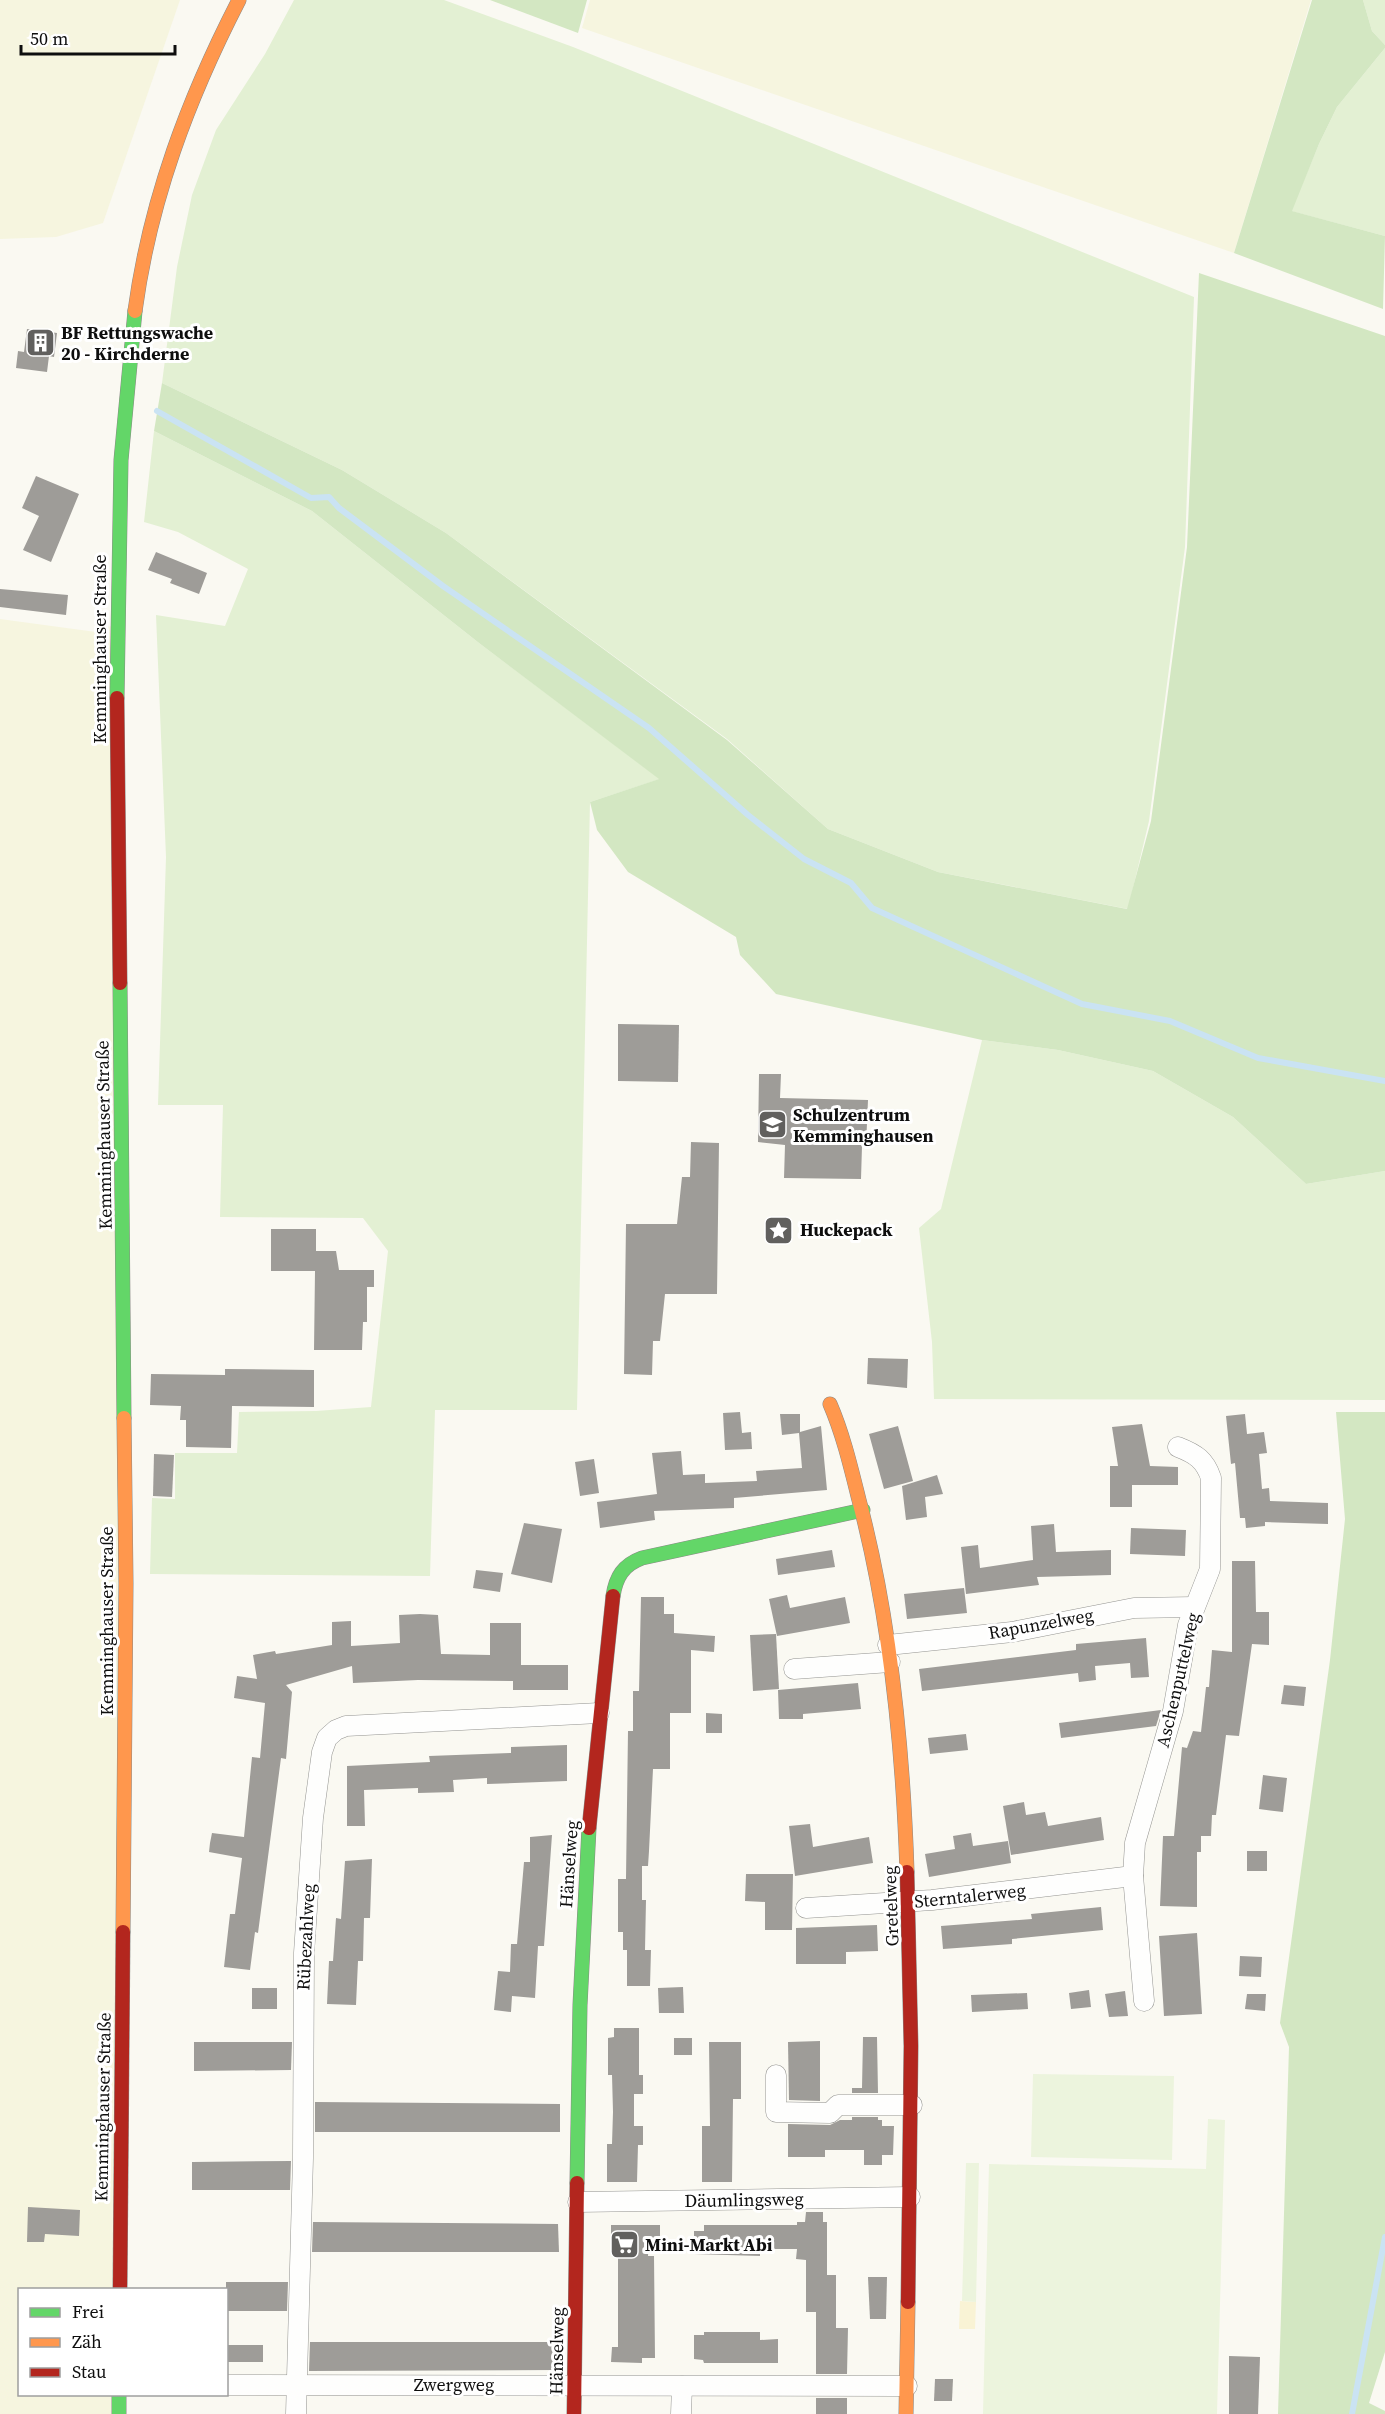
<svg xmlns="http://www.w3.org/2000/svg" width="1385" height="2414" font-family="'Source Serif 4',serif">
<rect width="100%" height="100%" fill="#faf9f2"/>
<g fill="#f6f5df">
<path d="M0,0h180l-77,223 -47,14 -56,2z"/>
<path d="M590,0h721l-77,253 -652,-225z"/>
<path d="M0,619l96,13 20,-8 4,1665 -100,1v104l99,1v19h-119z"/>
</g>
<g fill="#e3f0d3">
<path d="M294,0h150l129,47 621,250 -9,250 -36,274 -21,88 -190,-37 -110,-43 -101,-90 -281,-206 -104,-63 -180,-87 15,-116 15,-72 24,-65 49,-76z"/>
<path d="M1363,0h22v45l-13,-14z"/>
<path d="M1385,48v188l-94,-25 28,-67 18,-37z"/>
<path d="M154,431l158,80 167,132 181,136 -70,23 -13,608h-142l-5,166 -280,-2 2,-76 23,1v-46h62l2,-41 77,-1 55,-4 17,-156 -25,-33 -143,-1 3,-112h-65l8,-248 -10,-242 69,11 23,-57 -70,-37 -34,-10z"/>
<path d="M982,1040l76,10 95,21 80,46 73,67 79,-13v229l-451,-1 -2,-57 -13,-114 22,-19z"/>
</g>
<g fill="#d3e7c2">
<path d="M490,0h97l-9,33z"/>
<path d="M1312,0h51l9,31 13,14v3l-48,59 -18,37 -27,67 93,25 -2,73 -149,-56z"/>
<path d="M1199,273l186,63v835l-79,13 -73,-67 -80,-46 -95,-21 -76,-10 -206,-46 -36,-39 -4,-18 -108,-65 -31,-42 -7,-28 69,-23 -180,-136 -167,-132 -158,-80 8,-48 180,87 104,63 281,207 101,89 110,43 189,37 24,-88 36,-274z"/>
<path d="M1336,1412h49v940l-16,51 16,8v3h-107l11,-367 -9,-24 50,-363 15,-141z"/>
</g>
<path fill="#f9f3d5" d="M960,2301l16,1 -1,27h-16z"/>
<g fill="#ecf4dd">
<path d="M1033,2074l141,2 -2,84 -141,-3z"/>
<path d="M1208,2119l17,1 -8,294h-234l6,-250 217,5z"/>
<path d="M966,2163h13l-3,139 -14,-1z"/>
</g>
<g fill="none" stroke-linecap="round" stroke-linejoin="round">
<g stroke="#cae3f3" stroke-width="6">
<path d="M157,411l154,87 18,-1 10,11 104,78 206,142 99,87 56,44 47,24 21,25 210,96 88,17 88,37 127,23"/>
<path d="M1352,2414l33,-177"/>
</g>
</g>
<g fill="#9e9c98">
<path d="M27,329l30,4 -3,24 -5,-1 -2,16 -31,-4 2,-17 6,1z"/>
<path d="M36,476l43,18 -28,68 -28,-12 16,-34 -17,-8z"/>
<path d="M156,552l51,21 -8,21 -29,-11 2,-4 -24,-9z"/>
<path d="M0,589l68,6 -2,20 -66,-8z"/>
<path d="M618,1024l61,1 -1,57 -60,-1z"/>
<path d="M759,1074h22l-1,24 88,2 -2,46h-4l-1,33 -77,-1 1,-33 -27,-3z"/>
<path d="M691,1142l28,1 -2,151h-52l-5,47h-7l-1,34 -28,-1 2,-150h51l5,-47h8z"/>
<path d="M271,1229h45v22h20l3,19h35v17h-7v35h-4l-1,28h-48l1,-79h-44z"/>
<path d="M868,1358l40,1 -1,29 -40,-4z"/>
<path d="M225,1369l89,1v37l-82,-1 -1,42 -45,-1v-27h-6l1,-14 -31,-1 1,-31 74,1z"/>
<path d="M740,1412l2,21 9,-1 1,17 -27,1 -2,-37z"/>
<path d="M780,1414h20v18l21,-6 6,64 -93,8v10l-80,3 1,9 -55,8 -3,-26 60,-8 -5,-41 29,-2 2,24 22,-1v9l52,-2 -1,-10 46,-3 -3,-35 -17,2z"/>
<path d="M1245,1414l2,20 17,-2 3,21 -8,1 3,35 7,-1 1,13 58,2v21l-63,-2v4l-19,2 -1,-10h-5l-5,-55 -4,1 -5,-48z"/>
<path d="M1142,1424l8,42 28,1v18h-46v22h-22v-41h8l-6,-39z"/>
<path d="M898,1426l15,55 -29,8 -15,-55z"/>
<path d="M154,1454l20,1 -2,42 -19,-1z"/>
<path d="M594,1459l5,34 -19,3 -5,-34z"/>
<path d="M937,1475l6,19 -18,3 2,20 -21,3 -4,-34z"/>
<path d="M524,1523l38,6 -10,54 -41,-9z"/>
<path d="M1054,1524l2,28 55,-2v25l-74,2 2,8 -73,9 -5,-47 17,-2 2,23 53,-8 -2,-34z"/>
<path d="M1131,1528l55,2 -1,26 -55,-2z"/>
<path d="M832,1550l3,17 -57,8 -2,-16z"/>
<path d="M1232,1561h23l1,51h13v33l-17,-1 -13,92 -13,-1 -10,80h-4l-1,21h-10v16h-4v55l-37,-1 3,-70h11l8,-89 5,1 6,-17 8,1 5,-45h3l3,-37 20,2z"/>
<path d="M476,1570l27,3 -3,19 -27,-4z"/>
<path d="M964,1588l3,25 -60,6 -3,-25z"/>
<path d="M787,1595l3,13 55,-11 5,26 -73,13 -8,-37z"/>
<path d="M641,1597h23v17h10v19l41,3 -1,16 -23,-2v63h-21v56h-17l-4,82 -1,15h-6v34h4l-1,50h6l-1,36h-23v-36h-4v-18h-5v-53h8l2,-148h5v-40h6z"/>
<path d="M420,1614l18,1 3,39 49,1v-32h31v42h47v25h-55v-9l-95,-1 -65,3 -1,-17 -66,19 6,7 -6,67 -5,-1 -23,175 -3,-1 -5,38 -26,-3 6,-53h5l7,-56 -33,-6 1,-9 2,-10 32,4 8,-80 8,1 5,-55 -31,-5 3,-22 20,3 -4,-24 22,-4 1,3 56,-9v-23l19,-1v25l49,-3 -1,-28z"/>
<path d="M776,1634l3,55 -26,2 -3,-56z"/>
<path d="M1146,1638l3,39 -18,1 -1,-15 -35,3 1,14 -17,2 -1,-9 -156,18 -3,-22 157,-19v-6z"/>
<path d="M858,1683l3,26 -58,5v5h-24l-1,-29z"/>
<path d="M1284,1685l22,2 -2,19 -23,-2z"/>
<path d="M1161,1710l-5,16 -95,12 -2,-15z"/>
<path d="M706,1713l16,1v19h-16z"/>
<path d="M966,1734l2,16 -38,4 -2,-16z"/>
<path d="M567,1745v36l-80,3v-6l-34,2 1,12 -36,1v-5l-54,2 1,36h-18v-60l83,-4 -1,-6 82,-3v-6z"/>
<path d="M1263,1775l24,3 -4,34 -24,-3z"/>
<path d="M1024,1802l2,13 19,-3 3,14 53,-9 3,23 -93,15 -8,-49z"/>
<path d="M810,1824l3,23 56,-10 4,26 -78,13 -6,-50z"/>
<path d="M971,1833l2,13 35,-5 3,22 -82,14 -4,-23 30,-5 -2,-13z"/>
<path d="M552,1835l-8,111h-6l-3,52 -23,-2 -1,16 -17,-2 4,-39 12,1 1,-28h6l7,-82h6v-25z"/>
<rect x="1247" y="1851" width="20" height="20"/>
<path d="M372,1859l-2,59h-6l-1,43h-5l-2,44 -29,-1 2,-43h4l3,-43 5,1 4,-58z"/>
<path d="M746,1874h47l-1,56h-27v-28l-20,-1z"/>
<path d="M1101,1907l2,23 -91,9v5l-69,5 -2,-23 91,-7 -1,-5z"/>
<path d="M877,1925l1,26 -32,1v12h-50v-36z"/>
<path d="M1197,1933l5,81 -38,2 -5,-80z"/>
<path d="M1240,1956l22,1 -1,20 -22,-1z"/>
<path d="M683,1987l1,26h-25l-1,-25z"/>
<rect x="252" y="1988" width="25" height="21"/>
<path d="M1089,1990l2,17 -20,2 -2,-16z"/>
<path d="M1125,1991l3,25 -19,1 -4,-23z"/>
<path d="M1027,1993l1,16 -56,3 -1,-17z"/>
<path d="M1247,1994h19l-1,17 -20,-2z"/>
<path d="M614,2028h25v47h4v19h-9v32h9v19h-5l-1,37h-30v-38h5l1,-32 -1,-37h-4v-37l6,-1z"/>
<path d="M863,2037h14l1,56h-26v-5h10z"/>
<rect x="674" y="2038" width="18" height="17"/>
<path d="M820,2041v60l-31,-1 -1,-58z"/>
<path d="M194,2042h98l-1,28 -97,1z"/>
<path d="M709,2042h32v57h-8l-1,83h-30v-56h8z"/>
<path d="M315,2102l245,2v28h-245z"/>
<path d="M852,2117h26v3h4v6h12l-1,29h-11v10h-18v-15h-39v7h-37v-33l42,1 10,-5h12z"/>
<path d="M291,2161l-1,29h-98v-28z"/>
<path d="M28,2207l52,3 -1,26 -34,-2 -1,8h-17z"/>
<path d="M806,2212h17v10h4v53h9v53h12l-1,46h-31v-62h-10v-52l-10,-1 1,-10h-37v7l-66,-2v-23h10v-6h93v-3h8z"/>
<path d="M313,2222l245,2 1,28h-247z"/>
<path d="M611,2225h49v15h-11l-1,16h6l1,102h-13v5l-31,-1 1,-15h6v-107h-7z"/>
<path d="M868,2277h19l-1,42h-16z"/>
<path d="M226,2282h62l-1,29h-61z"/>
<path d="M704,2332h56v8l18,-1v24h-74l-1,-3 -9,-1v-24h10z"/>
<path d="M310,2342h246v28l-247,1z"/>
<rect x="226" y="2345" width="37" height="17"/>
<path d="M1229,2356l31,1 -2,57h-29z"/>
<path d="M935,2379h18l-1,22h-18z"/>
<rect x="816" y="2398" width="31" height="16"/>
</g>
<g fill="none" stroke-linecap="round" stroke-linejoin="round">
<defs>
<g id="street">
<path d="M888,1645l124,-13 122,-24 60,-1"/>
<path d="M794,1669l96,-7"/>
<path d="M806,1908l126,-8 201,-24"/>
<path d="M1144,2001l-11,-125 2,-33 38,-132 15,-86 22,-56 1,-91c-6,-18 -15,-24 -33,-31"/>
<path d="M776,2075v37l54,1 8,-8h74"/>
<path d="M578,2202l332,-5"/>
<path d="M226,2385l681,1"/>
<path d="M296,2414l7,-256 1,-205 9,-135 9,-66 5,-14 9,-8 10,-4 253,-13"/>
<path d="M681,2414l1,-28"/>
</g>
<g id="fast">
<path d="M117,698l4,-238 14,-149"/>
<path d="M120,983l4,435"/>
<path d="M613,1596c3,-19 10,-31 29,-38l221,-48"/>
<path d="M577,2183l3,-178 9,-177"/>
<path d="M119,2394v20"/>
</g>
<g id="slow">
<path d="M135,311c15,-111 53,-212 104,-311"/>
<path d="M830,1404c13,30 21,64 29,96 32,121 44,248 48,372"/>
<path d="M123,1932l3,-349 -2,-165"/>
<path d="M906,2414l2,-112"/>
</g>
<g id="jam">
<path d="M117,698l3,285"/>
<path d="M589,1828l24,-232"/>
<path d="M907,1872l4,174 -3,256"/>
<path d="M120,2290l3,-358"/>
<path d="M574,2414l3,-231"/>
</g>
</defs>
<use href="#street" stroke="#949491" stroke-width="21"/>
<use href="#fast" stroke="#8b8a87" stroke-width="15"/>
<use href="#slow" stroke="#8b8a87" stroke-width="15"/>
<use href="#jam" stroke="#8b8a87" stroke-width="15"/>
<use href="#street" stroke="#fefefd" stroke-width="20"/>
<use href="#fast" stroke="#63d668" stroke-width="14"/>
<use href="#slow" stroke="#ff974d" stroke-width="14"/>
<use href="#jam" stroke="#b3261e" stroke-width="14"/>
</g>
<defs>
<symbol id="building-square" viewBox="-11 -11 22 22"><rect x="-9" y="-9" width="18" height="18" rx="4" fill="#61605e" stroke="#fff"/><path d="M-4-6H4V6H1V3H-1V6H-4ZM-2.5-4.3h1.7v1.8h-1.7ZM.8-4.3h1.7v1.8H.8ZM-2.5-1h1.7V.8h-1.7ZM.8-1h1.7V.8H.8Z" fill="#fff"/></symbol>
<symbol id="school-square" viewBox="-11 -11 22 22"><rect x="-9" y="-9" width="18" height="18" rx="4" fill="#61605e" stroke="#fff"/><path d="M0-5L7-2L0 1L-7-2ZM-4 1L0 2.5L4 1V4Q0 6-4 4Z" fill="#fff"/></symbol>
<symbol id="sight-square" viewBox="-11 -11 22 22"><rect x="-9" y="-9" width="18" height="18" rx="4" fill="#61605e" stroke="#fff"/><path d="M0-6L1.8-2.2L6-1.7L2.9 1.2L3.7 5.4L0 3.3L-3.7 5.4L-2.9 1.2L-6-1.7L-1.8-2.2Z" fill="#fff"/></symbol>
<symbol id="supermarket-square" viewBox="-11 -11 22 22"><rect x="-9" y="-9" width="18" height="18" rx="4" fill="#61605e" stroke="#fff"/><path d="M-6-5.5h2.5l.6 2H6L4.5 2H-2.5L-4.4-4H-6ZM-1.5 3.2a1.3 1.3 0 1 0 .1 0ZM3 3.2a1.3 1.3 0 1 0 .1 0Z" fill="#fff"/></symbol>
</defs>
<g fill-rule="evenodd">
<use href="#building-square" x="24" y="326" width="33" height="33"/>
<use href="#school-square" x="756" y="1108" width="33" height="33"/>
<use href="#sight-square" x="762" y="1214" width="33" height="33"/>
<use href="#supermarket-square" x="608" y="2228" width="33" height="33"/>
</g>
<g text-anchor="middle" stroke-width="6" stroke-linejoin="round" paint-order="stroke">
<g font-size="18" font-weight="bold" fill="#0e0e0e" stroke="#fff" text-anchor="start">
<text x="61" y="339">BF Rettungswache<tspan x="61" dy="21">20 - Kirchderne</tspan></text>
<text x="793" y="1121">Schulzentrum<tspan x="793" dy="21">Kemminghausen</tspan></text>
<text x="800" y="1236">Huckepack</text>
<text x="645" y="2251">Mini-Markt Abi</text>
</g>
<g font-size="18" fill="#0e0e0e" stroke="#fff">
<text transform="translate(100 649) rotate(-90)" y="6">Kemminghauser Straße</text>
<text transform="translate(104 1135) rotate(-91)" y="6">Kemminghauser Straße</text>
<text transform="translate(107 1621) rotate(-90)" y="6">Kemminghauser Straße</text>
<text transform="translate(1041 1624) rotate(-10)" y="6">Rapunzelweg</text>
<text transform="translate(1178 1680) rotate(-77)" y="6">Aschenputtelweg</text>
<text transform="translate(569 1864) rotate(-86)" y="6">Hänselweg</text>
<text transform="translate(970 1896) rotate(-6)" y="6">Sterntalerweg</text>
<text transform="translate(891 1906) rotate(-92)" y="6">Gretelweg</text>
<text transform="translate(306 1937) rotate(-87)" y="6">Rübezahlweg</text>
<text transform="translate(103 2107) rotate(-89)" y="6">Kemminghauser Straße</text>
<text transform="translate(744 2200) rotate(-1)" y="6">Däumlingsweg</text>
<text transform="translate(557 2351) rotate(-89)" y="6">Hänselweg</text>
<text x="454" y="2391">Zwergweg</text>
</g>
</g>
<rect x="18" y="2288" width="210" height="108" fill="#ffffff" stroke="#9f9f9f" stroke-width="1.5"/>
<rect x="30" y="2308" width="30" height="9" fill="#63d668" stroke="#9f9f9f" stroke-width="1.5"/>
<text x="72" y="2318" font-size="18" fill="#0e0e0e">Frei</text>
<rect x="30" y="2338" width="30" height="9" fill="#ff974d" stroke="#9f9f9f" stroke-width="1.5"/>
<text x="72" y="2348" font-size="18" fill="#0e0e0e">Zäh</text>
<rect x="30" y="2368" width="30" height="9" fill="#b3261e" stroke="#9f9f9f" stroke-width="1.5"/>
<text x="72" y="2378" font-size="18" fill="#0e0e0e">Stau</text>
<path d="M21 45v9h154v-9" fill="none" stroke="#0e0e0e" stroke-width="3"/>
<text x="30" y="45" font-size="18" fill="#0e0e0e" stroke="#ffffff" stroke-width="4.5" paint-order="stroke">50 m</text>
</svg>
